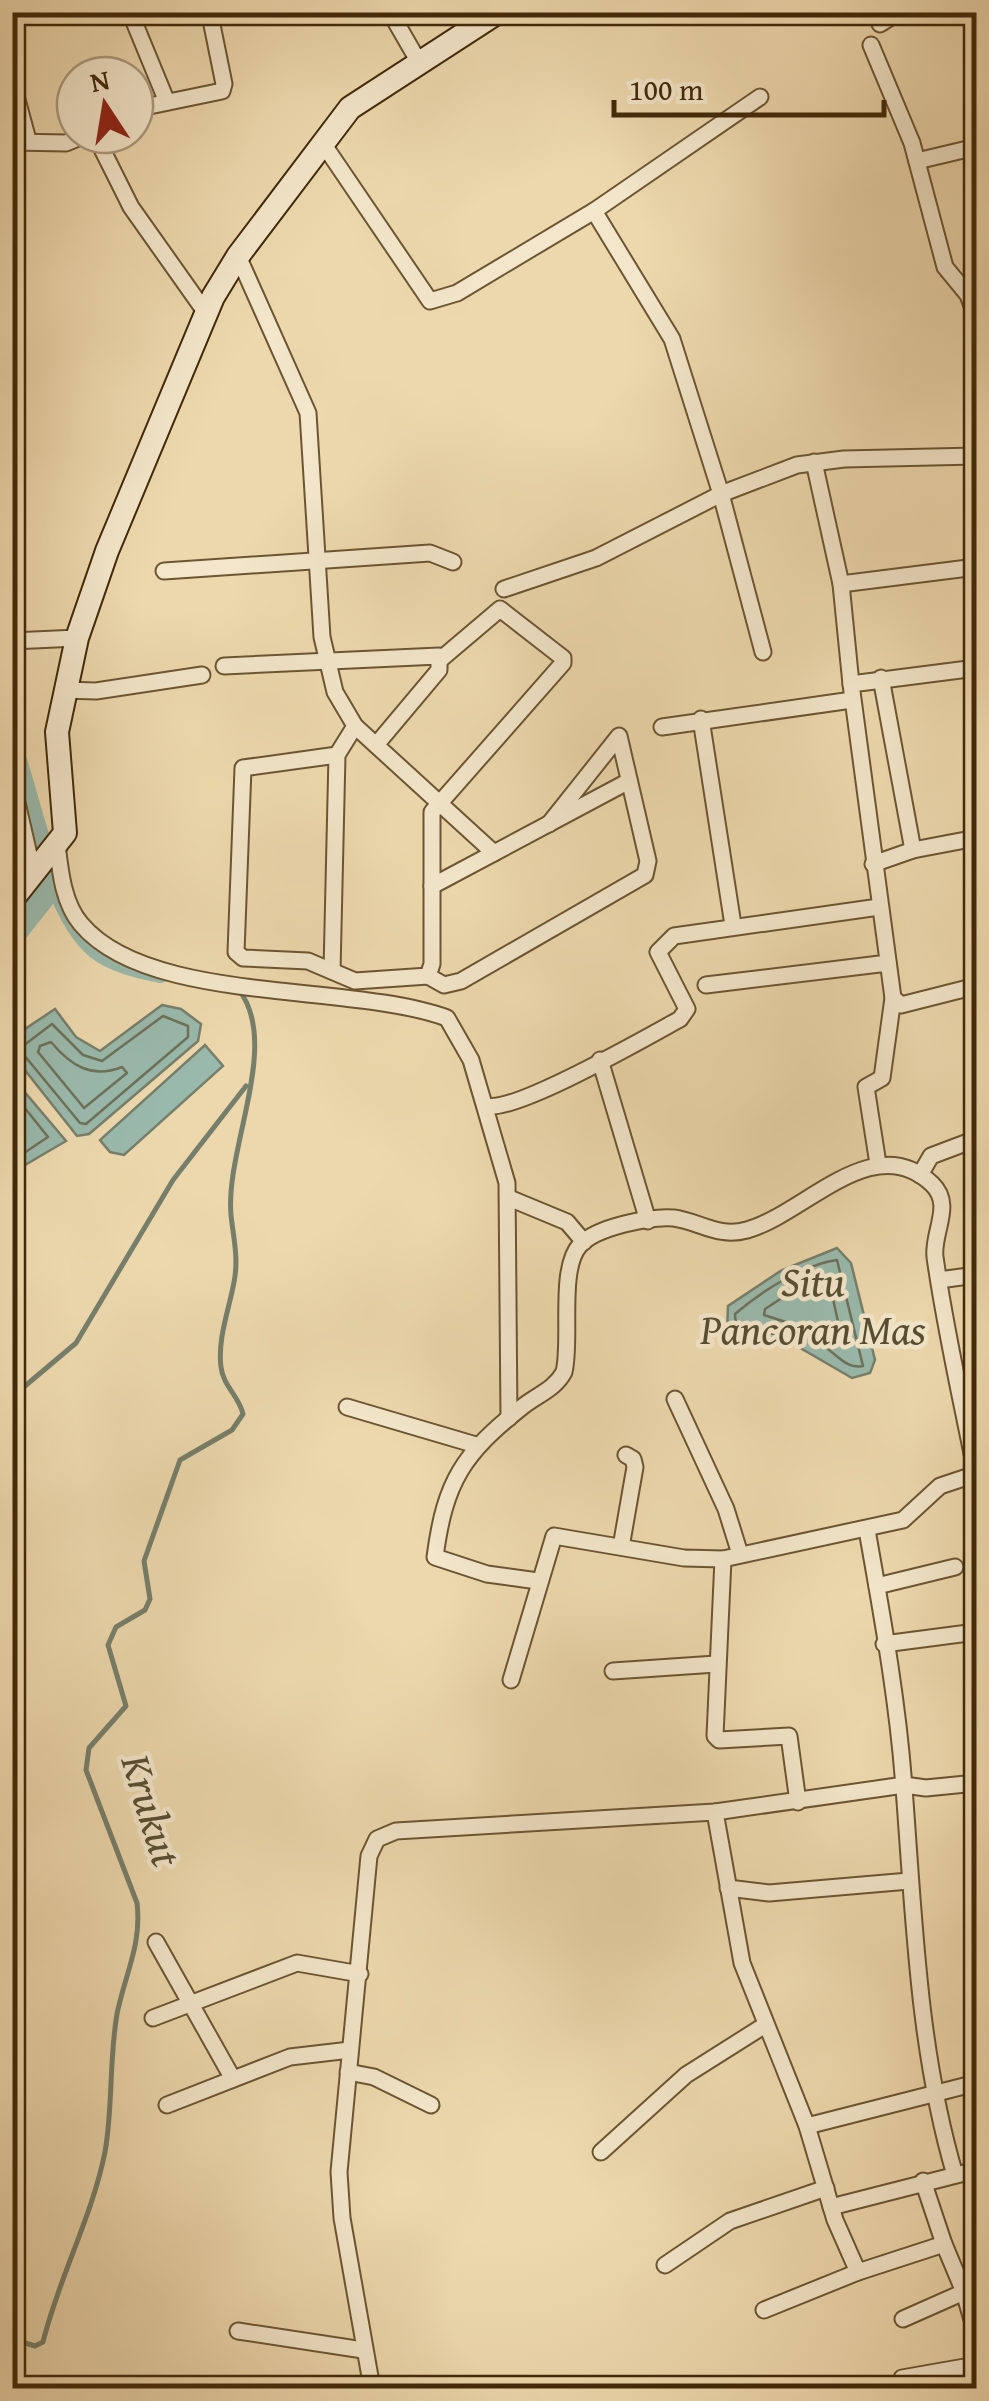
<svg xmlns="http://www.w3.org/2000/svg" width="989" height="2401" font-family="'Gentium Book Plus',serif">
<rect width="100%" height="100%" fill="#edd8ad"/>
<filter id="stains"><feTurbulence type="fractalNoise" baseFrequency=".002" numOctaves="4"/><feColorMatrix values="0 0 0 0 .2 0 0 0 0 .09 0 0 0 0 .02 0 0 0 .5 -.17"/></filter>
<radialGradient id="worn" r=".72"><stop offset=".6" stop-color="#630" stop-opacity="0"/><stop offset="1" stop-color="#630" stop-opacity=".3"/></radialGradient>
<g fill="#99b9ac" stroke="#767f6b" stroke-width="2.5">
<path d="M162,1005l19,4 20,15 -3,17 -109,93 -12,2 -64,-81v-18l42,-28 21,28 24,14z"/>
<path d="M205,1045l18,21 -99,89 -14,-3 -10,-12z"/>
<path d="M12,1077l54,64 -53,31h-1z"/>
<path d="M837,1248l14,15 24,97 -5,13 -18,5 -57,-33 -68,-10 1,-29 54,-36z"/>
</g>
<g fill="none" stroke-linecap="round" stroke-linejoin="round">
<g stroke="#6d715a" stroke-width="2.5">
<path d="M163,1016l25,10v11l-102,87 -6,-1 -61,-74 33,-25 31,31 19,6z"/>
<path d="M51,1042c20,24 41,37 71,25l5,6 -43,35 -46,-56 2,-6z"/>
<path d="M12,1092l36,45 -36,24"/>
<path d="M837,1260l26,106c-17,4 -27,-13 -41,-21 -29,-15 -59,-8 -86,-18l-1,-13c27,-23 67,-49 102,-54z"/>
<path d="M828,1276l14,64 -78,-25 1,-6 29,-19z"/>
</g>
<g stroke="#767f6b" stroke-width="5">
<path d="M12,1397l64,-54 97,-163 73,-94"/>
<path d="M12,2339l23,7 8,-4c16,-65 49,-125 62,-190 8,-45 4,-92 12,-138 8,-40 25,-69 20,-111l-51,-133 3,-22 37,-42 -18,-61 8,-18 29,-17 5,-11 -6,-38 36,-101 52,-30 11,-16c-4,-18 -20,-28 -22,-47 -4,-30 10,-62 14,-91 3,-21 -2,-41 -4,-61 -6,-67 50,-170 8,-225"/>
</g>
<path stroke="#99b9ac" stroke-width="20" d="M12,745c20,56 40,168 84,204 18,14 42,19 64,24"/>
<path stroke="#99b9ac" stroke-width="32" d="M12,930l42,-53"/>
<defs>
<g id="minor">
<path d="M130,12l37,90"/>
<path d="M390,12l30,52"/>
<path d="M880,24l19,-12"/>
<path d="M871,45l41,98 33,124 23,28 8,22"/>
<path d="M12,81l16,59"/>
<path d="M760,97l-166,114 78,128 49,155 42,158"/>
<path d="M135,109l87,-18 2,-7 -13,-64 20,-8"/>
<path d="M95,135l36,72 75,106"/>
<path d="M12,142l54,1 19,-8"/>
<path d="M322,142l108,159 27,-8 137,-82"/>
<path d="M917,161l59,-14"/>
<path d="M238,256l70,157 14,224 13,55 20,34 139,127"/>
<path d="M814,462l27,122 10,100"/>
<path d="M164,571l266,-18 23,9"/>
<path d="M841,584l135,-17"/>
<path d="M504,589l92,-31 125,-64 76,-29 47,-6 132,-3"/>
<path d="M12,641l65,-3"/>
<path d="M224,666l215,-10v14l-63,75"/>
<path d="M881,678l32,172"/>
<path d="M63,690l33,1 106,-16"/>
<path d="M701,719l32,206"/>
<path d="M662,727l190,-27"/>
<path d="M337,755l-94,13 -7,184 7,6 65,3 47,20 73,-5 4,-12v-152l131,-149v-5l-63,-49 -59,50"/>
<path d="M12,781l21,91"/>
<path d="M57,844c3,26 6,59 24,80 68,81 268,58 366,94l24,42 36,123 2,235"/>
<path d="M873,864l40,-14 63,-12"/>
<path d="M432,886l197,-105"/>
<path d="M332,971l5,-216 18,-29"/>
<path d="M428,976l16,9 17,-4 184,-106 3,-14 -29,-125 -70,88"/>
<path d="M706,985l182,-22"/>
<path d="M893,998l8,7 75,-19"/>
<path d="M600,1060l48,161"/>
<path d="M486,1106c29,7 161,-69 194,-87l7,-10 -29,-57 16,-16 205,-29"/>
<path d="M878,1164l-12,-77 16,-9 11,-80 -42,-314 125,-16"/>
<path d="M920,1175l11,-19 45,-17"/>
<path d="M509,1198l58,24 17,20"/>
<path d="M939,1280l37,-5"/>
<path d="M675,1399l51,110 14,45"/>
<path d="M347,1407l129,38"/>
<path d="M867,1530c15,85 31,172 37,258 10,129 14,262 51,387"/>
<path d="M621,1547l14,-80 -2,-8 -7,-4"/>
<path d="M723,1559l-8,177 4,4 70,-4 9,66"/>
<path d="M538,1581l-51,-7 -52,-17c10,-76 28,-103 87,-150 15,-12 33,-18 42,-35 8,-32 -6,-103 16,-127 16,-18 71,-29 94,-27 27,4 44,20 73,12 58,-16 126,-102 185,-46 22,21 0,48 3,73 10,72 27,145 41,217"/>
<path d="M877,1586l78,-19"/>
<path d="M884,1644l92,-12"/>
<path d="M613,1671l103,-7"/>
<path d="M511,1680l43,-144 130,22 39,1 180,-39 37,-34 36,-12"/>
<path d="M715,1812l27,151 65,163 28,94 23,52"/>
<path d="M728,1888l41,5 140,-12"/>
<path d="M156,1942l77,137"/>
<path d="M153,2018l144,-55 63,11"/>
<path d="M348,2072l26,5 57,28"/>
<path d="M167,2105l123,-48 60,-7"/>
<path d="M807,2126l169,-43"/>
<path d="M601,2152l85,-77 79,-50"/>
<path d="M923,2181l21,63"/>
<path d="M831,2207l145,-37"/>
<path d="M665,2265l65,-44 96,-33"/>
<path d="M976,2289l-12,3 12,42"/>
<path d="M764,2310l94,-38 86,-28 20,48 -61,27"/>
<path d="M238,2331l125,19"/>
<path d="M902,2378l74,-13"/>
<path d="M372,2388l-30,-170 -3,-46 30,-316 8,-17 19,-8 319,-19 189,-27 22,3 50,-5"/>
</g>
<path id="secondary" d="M12,900l53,-67 -8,-101 20,-94 30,-87 106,-254 25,-41 112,-148 148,-96"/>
</defs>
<use href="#minor" stroke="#6c5532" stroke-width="19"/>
<use href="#secondary" stroke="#412909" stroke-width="26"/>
<use href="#minor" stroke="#f3e6ca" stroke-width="15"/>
<use href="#secondary" stroke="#f3e6ca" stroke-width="22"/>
</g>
<g text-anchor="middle" stroke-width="9" stroke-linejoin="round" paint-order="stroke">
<g font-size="42" font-style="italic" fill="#574d32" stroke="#f3e6ca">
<text x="813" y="1296">Situ<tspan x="813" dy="48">Pancoran Mas</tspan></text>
<text transform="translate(152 1810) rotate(73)" y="15">Krukut</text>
</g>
</g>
<rect width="989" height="2401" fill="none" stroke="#edd8ad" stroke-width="50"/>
<rect x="15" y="15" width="959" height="2371" fill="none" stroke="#412909" stroke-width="5"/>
<rect x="25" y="25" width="939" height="2351" fill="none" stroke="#412909" stroke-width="2.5"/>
<g transform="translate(105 105) rotate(348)"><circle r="48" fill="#f3e6ca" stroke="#ac9a7d" stroke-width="2.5"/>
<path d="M0-8L18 38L0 25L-18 38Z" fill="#8f2418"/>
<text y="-15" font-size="28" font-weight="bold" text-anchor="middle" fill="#412909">N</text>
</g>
<path d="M614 100v15h270v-15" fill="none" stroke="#412909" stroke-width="5"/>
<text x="629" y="100" font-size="30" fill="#412909" stroke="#f3e6ca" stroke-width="8" paint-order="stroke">100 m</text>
<rect width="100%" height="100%" filter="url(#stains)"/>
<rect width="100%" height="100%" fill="url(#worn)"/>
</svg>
